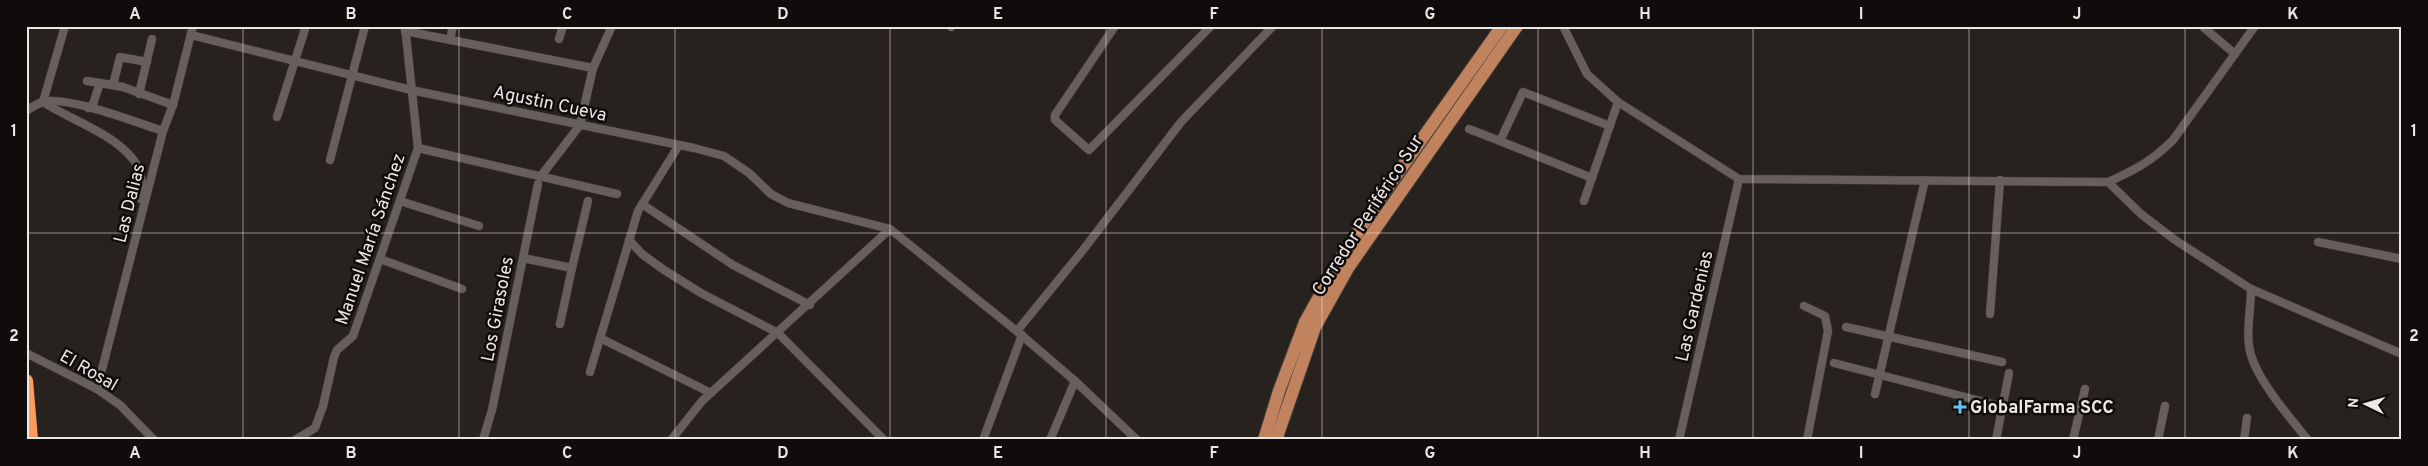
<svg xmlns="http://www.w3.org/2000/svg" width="2428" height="466" font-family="Overpass,sans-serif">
<rect width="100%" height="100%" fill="#28221f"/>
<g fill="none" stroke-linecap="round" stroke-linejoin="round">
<defs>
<g id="street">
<path d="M65,26l-22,76c29,19 76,33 94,63 6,10 5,23 4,34"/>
<path d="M1115,26l-60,89v5l34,30 122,-124"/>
<path d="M1563,26l24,48 31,28 121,77 369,3 33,32 34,26 76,49 151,65"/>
<path d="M2202,26l33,28"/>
<path d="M951,27l1,-1"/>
<path d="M405,31l188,37"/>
<path d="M191,35l220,55 283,58 30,8 25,17 22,21 17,9 102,26 129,104 56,48 -25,59"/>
<path d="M559,39l4,-13"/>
<path d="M450,40l3,-14"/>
<path d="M87,81l13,2"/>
<path d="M113,85l7,-28 27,5"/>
<path d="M139,94l13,-55"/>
<path d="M88,108l5,-4 7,-21 23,4 50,18"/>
<path d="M26,111c5,-3 12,-8 17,-9 23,-7 95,21 120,29"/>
<path d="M277,117l29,-91"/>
<path d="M1469,129l31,12"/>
<path d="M418,148l199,46"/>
<path d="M330,160l35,-134"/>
<path d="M541,176l39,-51 13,-57 19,-42"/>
<path d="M1592,178l-92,-37 23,-49 87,34"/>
<path d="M2108,182c27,-12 44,-21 65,-42l82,-114"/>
<path d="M400,201l79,25"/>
<path d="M1584,201l34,-99"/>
<path d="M642,204l91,61 77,40"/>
<path d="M629,240l13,14 22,16 37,23 77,40 106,107"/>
<path d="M2318,242l84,17"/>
<path d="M523,258l49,10 16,-67"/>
<path d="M380,259l82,30"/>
<path d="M2251,289c0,20 -6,47 0,66 8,27 39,63 57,85"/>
<path d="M1804,306l21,10 3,15 -21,109"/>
<path d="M1990,314l10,-134"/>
<path d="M560,324l12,-56"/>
<path d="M1846,327l156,35"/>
<path d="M1017,331l66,-81 98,-128 92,-96"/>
<path d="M600,338l111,55"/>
<path d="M26,353l71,36 23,16 34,35"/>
<path d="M1834,363l162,42"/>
<path d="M590,372l48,-161 41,-66"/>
<path d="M1075,381l62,59"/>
<path d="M97,389l66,-258 10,-26 20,-79"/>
<path d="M1875,394l50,-214"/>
<path d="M295,440l20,-12 8,-22 11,-49 3,-7 16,-14 65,-188 -13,-122"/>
<path d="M483,440l9,-30 46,-226"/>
<path d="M671,440l31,-39 188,-172"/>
<path d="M983,440l39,-105"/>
<path d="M1679,440l60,-261"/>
<path d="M1996,440l13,-67"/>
<path d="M2073,440l12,-51"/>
<path d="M2158,440l7,-34"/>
<path d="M2244,440l3,-22"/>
</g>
<g id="primary">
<path d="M1264,440l15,-49 26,-69 36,-64 42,-64 119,-168"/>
<path d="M1276,440l39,-113 33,-59 169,-242"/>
</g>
<path id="highway" d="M26,381l5,59"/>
</defs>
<use href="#street" stroke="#45403e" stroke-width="9"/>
<use href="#primary" stroke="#45403e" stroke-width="14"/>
<use href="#highway" stroke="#45403e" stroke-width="15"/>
<use href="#street" stroke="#665f5b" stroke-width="8"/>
<use href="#primary" stroke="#c1835d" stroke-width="12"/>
<use href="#highway" stroke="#fd9b5f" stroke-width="14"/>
</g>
<path fill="none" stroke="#ebe7e5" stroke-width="1" stroke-opacity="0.55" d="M243,26v414M459,26v414M675,26v414M890,26v414M1106,26v414M1322,26v414M1538,26v414M1753,26v414M1969,26v414M2185,26v414M26,233h2376"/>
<path fill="#67c4f0" stroke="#0f0c0b" stroke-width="2" d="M1957.5 399.5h5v5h5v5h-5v5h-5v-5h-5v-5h5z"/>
<g text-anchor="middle" stroke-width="5" stroke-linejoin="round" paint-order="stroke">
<g font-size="18" fill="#ebe7e5" stroke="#0f0c0b">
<text transform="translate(550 103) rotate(12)" y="6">Agustin Cueva</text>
<text transform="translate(129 203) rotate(-76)" y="6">Las Dalias</text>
<text transform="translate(1367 215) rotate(-57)" y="6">Corredor Periférico Sur</text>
<text transform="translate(370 239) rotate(-71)" y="6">Manuel María Sánchez</text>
<text transform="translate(1694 306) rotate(-77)" y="6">Las Gardenias</text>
<text transform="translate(497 309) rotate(-79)" y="6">Los Girasoles</text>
<text transform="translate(89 370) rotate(30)" y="6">El Rosal</text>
</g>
<g font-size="18" font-weight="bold" fill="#ebe7e5" stroke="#0f0c0b" text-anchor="start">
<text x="1970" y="413">GlobalFarma SCC</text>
</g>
</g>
<rect width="2428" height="466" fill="none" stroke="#0f0c0b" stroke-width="55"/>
<g transform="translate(2366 404) rotate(275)" stroke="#0f0c0b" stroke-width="4" paint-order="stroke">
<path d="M0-4L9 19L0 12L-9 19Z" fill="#ebe7e5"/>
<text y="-8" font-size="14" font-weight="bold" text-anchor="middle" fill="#ebe7e5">N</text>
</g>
<rect x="28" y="28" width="2372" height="410" fill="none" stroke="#ebe7e5" stroke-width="2"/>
<g font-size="16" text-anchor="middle" font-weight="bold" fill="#ebe7e5">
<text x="135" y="19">A</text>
<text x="351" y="19">B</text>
<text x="567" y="19">C</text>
<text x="783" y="19">D</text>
<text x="998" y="19">E</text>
<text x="1214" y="19">F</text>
<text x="1430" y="19">G</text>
<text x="1645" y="19">H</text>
<text x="1861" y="19">I</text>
<text x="2077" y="19">J</text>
<text x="2293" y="19">K</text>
<text x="14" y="136">1</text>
<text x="2414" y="136">1</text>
<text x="14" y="341">2</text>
<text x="2414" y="341">2</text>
<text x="135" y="458">A</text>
<text x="351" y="458">B</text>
<text x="567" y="458">C</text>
<text x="783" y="458">D</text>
<text x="998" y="458">E</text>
<text x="1214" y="458">F</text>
<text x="1430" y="458">G</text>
<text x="1645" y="458">H</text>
<text x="1861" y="458">I</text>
<text x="2077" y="458">J</text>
<text x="2293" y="458">K</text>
</g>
</svg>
